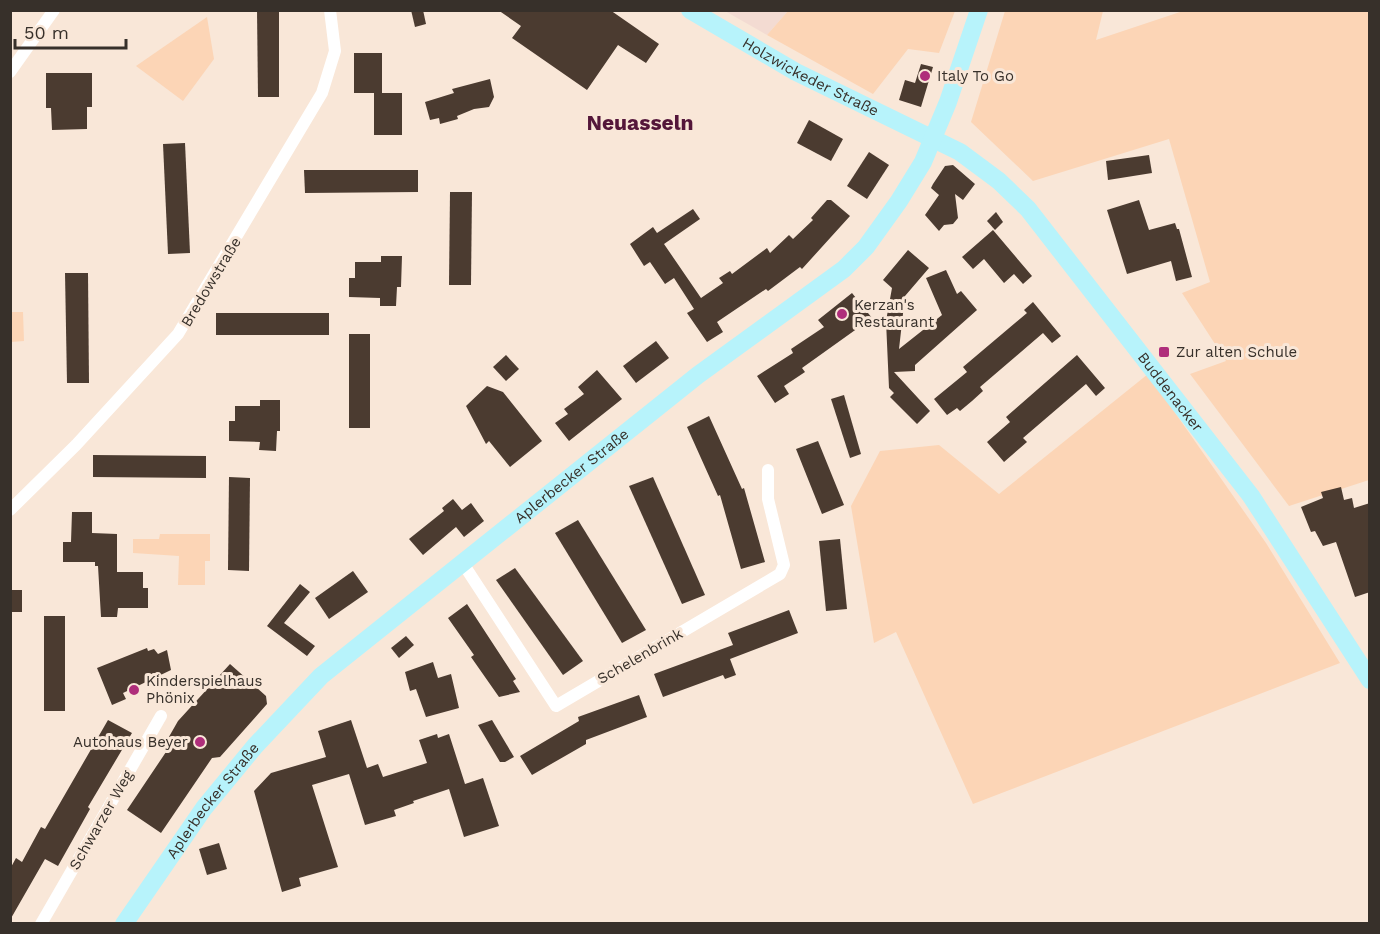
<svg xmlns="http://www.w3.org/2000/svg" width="1380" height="934" font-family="'Work Sans',sans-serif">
<rect width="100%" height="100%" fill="#f9e7d8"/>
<path fill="#f3dbd2" d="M725,11h63l-21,24z"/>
<g fill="#fcd5b6">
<path d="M788,11v-1l167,1 -16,42 -31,-4 -35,45 -106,-59z"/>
<path d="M1005,11h98l-7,29 87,-29h186v469l-80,26 -99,-132 36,-13 -44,-68 28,-11 -41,-143 -136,42 -62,-59z"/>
<path d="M207,17l7,42 -31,42 -47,-35z"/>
<path d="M11,312h12l1,29 -13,1z"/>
<path d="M1148,374l118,169 74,120 -367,141 -77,-172 -22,11 -23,-137 29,-55 59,-6 60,49z"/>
<path d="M160,534h50v27h-5v24h-27l1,-29 -46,-3v-14h26z"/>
</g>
<g fill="#4b3b30">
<path d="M257,10h22v87h-21z"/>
<path d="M411,10h12l3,14 -11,3z"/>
<path d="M498,10h112l49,34 -13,19 -28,-18 -31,45 -75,-52 9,-12z"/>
<path d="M354,53h28v40h20v42h-28v-42h-20z"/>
<path d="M921,64l12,3 -12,40 -22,-7 6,-20 10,3z"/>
<path d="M46,73h46v34h-5v22l-35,1 -1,-22h-5z"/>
<path d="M490,79l4,18 -5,10 -15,2 -17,7 1,3 -18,5 -1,-6 -9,2 -5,-18 29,-9 -2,-4z"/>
<path d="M809,120l34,19 -12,22 -34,-18z"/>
<path d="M185,143l5,110 -22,1 -5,-110z"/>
<path d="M869,152l20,13 -22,34 -20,-13z"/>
<path d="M1149,155l3,18 -44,7 -2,-19z"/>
<path d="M953,165l22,19 -12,16 -8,-6 3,24 -5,6 -9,1 -5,6 -14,-16 14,-20 -8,-7 2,-4 12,-18z"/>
<path d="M304,170h114v22l-113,1z"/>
<path d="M450,192h22l-1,93h-22z"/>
<path d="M827,200h4l19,16 -48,53 -2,-2 -32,24 -2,-2 -49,33 6,10 -16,10 -20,-29 7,-4 -20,-31 -9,6 -15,-22 -6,4 -14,-22 23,-17 4,6 36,-24 7,10 -36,25 37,54 22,-15 -4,-5 11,-7 2,3 35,-26 3,5 19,-18 4,4 20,-19 -2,-2z"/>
<path d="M1139,200l10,30 26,-7 2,6h2l13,48 -16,4 -5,-20 -44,13 -20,-64z"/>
<path d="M996,212l7,10 -8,8 -8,-9z"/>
<path d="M993,230l39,46 -9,8 -9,-10 -10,9 -20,-24 -11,10 -11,-12z"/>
<path d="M908,250l21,18 -24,28 -6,53 43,-34 -16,-37 20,-8 11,24 4,-3 16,19 -62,55v6l-21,1 36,39 -13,13 -27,-27 4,-4 -5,-5 -3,-67 6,-33 -9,-8z"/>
<path d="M381,256h21l-1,31h-4l-1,19h-16v-8l-31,-1v-19h6v-16h26z"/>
<path d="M65,273h23l1,110h-22z"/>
<path d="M852,293l20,25 -70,50 3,4 -21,14 5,8 -14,9 -18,-27 36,-23 -2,-4 33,-22 -6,-7z"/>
<path d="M1033,302l28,34 -9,7 -9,-10 -63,54 3,4 -11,10 -12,10 -3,-3 -10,7 -13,-16 33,-27 -4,-5 64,-54 -3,-3z"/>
<rect x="216" y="313" width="113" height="22"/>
<rect x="349" y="334" width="21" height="94"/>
<path d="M656,341l13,17 -33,25 -13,-17z"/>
<path d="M506,355l13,14 -13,12 -13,-14z"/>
<path d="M1077,355l28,33 -9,8 -10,-12 -63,54 4,4 -23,20 -17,-20 23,-20 -4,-5z"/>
<path d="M597,370l25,29 -53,42 -14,-18 13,-9 -4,-5 20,-15 -6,-7z"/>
<path d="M487,386l16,6 39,49 -32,26 -21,-26 -3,3 -20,-38z"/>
<path d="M844,395l17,59 -11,4 -19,-59z"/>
<path d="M260,400h20v31h-3l-1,20 -17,-1 1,-8 -31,-1v-20h6v-15h25z"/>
<path d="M709,416l33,73 2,-1 21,74 -24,7 -21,-74 -2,1 -31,-69z"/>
<path d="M818,441l26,64 -22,9 -26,-65z"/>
<path d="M93,455l113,1v22l-113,-1z"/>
<path d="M229,477l21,1 -1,93 -21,-1z"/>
<path d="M653,477l52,118 -23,9 -53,-118z"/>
<path d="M1341,487l3,13 8,-2 2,10 16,-5v89l-15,5 -19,-55 -13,4 -8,-15 -4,1 -10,-25 22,-9 -2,-6z"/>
<path d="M453,499l9,11 9,-7 13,18 -20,16 -8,-10 -33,28 -14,-16 35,-28 -2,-3z"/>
<path d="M72,512h20v21l25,1v38h26v16h5v20h-30l-1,9h-16l-3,-51h-3v-4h-32v-20h8z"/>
<path d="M578,520l68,110 -24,13 -67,-110z"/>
<path d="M840,539l7,70 -21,2 -7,-70z"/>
<path d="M515,568l68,93 -20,14 -67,-95z"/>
<path d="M353,571l15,21 -39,27 -14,-21z"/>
<path d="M300,584l10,8 -26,31 31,23 -8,10 -40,-30z"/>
<rect x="10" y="590" width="12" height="22"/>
<path d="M467,604l49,75 -3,2 7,11 -21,5 -28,-40 3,-2 -26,-37z"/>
<path d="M789,610l9,23 -68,26 6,16 -11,4 -2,-4 -60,22 -9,-23 79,-29 -5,-12z"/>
<rect x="44" y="616" width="21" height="95"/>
<path d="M406,636l8,9 -15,13 -8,-10z"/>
<path d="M147,648l1,3 6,-2 4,5 9,-4 4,20 -48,23 3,6 -14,6 -15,-37z"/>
<path d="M433,662l5,16 13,-4 8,34 -33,9 -10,-28 -6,2 -5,-19z"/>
<path d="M230,664l36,32 1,8 -47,53 -8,1 -51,75 -34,-23 39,-58 -4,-3 16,-28z"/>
<path d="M639,695l8,22 -61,23v4l-54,31 -12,-19 59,-35 -1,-4z"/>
<path d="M108,720l24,13 -44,74 2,2 -32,57 -13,-7 -35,61v-51l6,-11 6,4 19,-35 4,2z"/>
<path d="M351,720l16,48 11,-4 5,13 44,-14 -8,-23 18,-6 1,4 11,-4 16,50 18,-6 16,48 -35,11 -15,-48 -36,12 1,2 -20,7 2,6 -31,9 -16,-51 -37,11 26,82 -39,11 2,8 -19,6 -28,-101 17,-18 55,-16 -8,-26z"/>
<path d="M492,720l22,37 -9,5h-5l-22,-37z"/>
<path d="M219,843l8,26 -20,6 -8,-26z"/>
</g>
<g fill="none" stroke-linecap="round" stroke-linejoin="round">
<g stroke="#fff" stroke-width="12">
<path d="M10,72l44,-62"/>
<path d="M10,510l66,-65 102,-111 144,-241 13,-42 -5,-41"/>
<path d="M462,562l94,144 224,-132 4,-9 -16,-66v-29"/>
<path d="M41,924l120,-208"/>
</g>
<g stroke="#b7f3fb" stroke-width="18">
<path id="s1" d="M690,10l106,62 164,80 39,29 29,28 223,287 119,184"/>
<path id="s2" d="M124,924l80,-116 51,-62 66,-70 377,-301 146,-106 22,-22 33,-46 24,-39 25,-60 31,-92"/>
</g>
</g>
<g fill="#af2e7b" stroke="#f9e7d8" stroke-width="2">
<circle cx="925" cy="76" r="6"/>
<circle cx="842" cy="314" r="6"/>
<rect x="1158" y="346" width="12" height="12" rx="3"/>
<circle cx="134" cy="690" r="6"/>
<circle cx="200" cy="742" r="6"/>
</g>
<g text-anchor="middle" stroke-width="6" stroke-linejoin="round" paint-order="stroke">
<g font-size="15" fill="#37302a" stroke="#f9e7d8" text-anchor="start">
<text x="937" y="81">Italy To Go</text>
<text x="854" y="310">Kerzan's<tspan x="854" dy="17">Restaurant</tspan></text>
<text x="1176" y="357">Zur alten Schule</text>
<text x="146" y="686">Kinderspielhaus<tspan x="146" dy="17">Phönix</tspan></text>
<text x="188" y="747" text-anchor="end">Autohaus Beyer</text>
</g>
<g font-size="15" fill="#37302a" stroke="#f9e7d8">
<text dy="5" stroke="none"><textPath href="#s1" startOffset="138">Holzwickeder Straße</textPath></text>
<text transform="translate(211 282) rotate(-59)" y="5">Bredowstraße</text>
<text dy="5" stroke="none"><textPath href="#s1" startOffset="626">Buddenacker</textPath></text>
<text dy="5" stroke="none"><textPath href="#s2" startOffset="638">Aplerbecker Straße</textPath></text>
<text transform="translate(640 656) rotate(-30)" y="5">Schelenbrink</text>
<text dy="5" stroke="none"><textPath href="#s2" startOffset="152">Aplerbecker Straße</textPath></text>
<text transform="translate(101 820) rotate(-60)" y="5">Schwarzer Weg</text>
</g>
<g font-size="21" font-weight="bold" fill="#54163a" stroke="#f9e7d8">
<text x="640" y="130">Neuasseln</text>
</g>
</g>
<rect width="1380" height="934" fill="none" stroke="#37302a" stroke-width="24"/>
<path d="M15 39v9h111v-9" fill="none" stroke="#37302a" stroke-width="3"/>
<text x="24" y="39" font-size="18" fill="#37302a" stroke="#f9e7d8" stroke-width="4.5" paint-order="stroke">50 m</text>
</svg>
